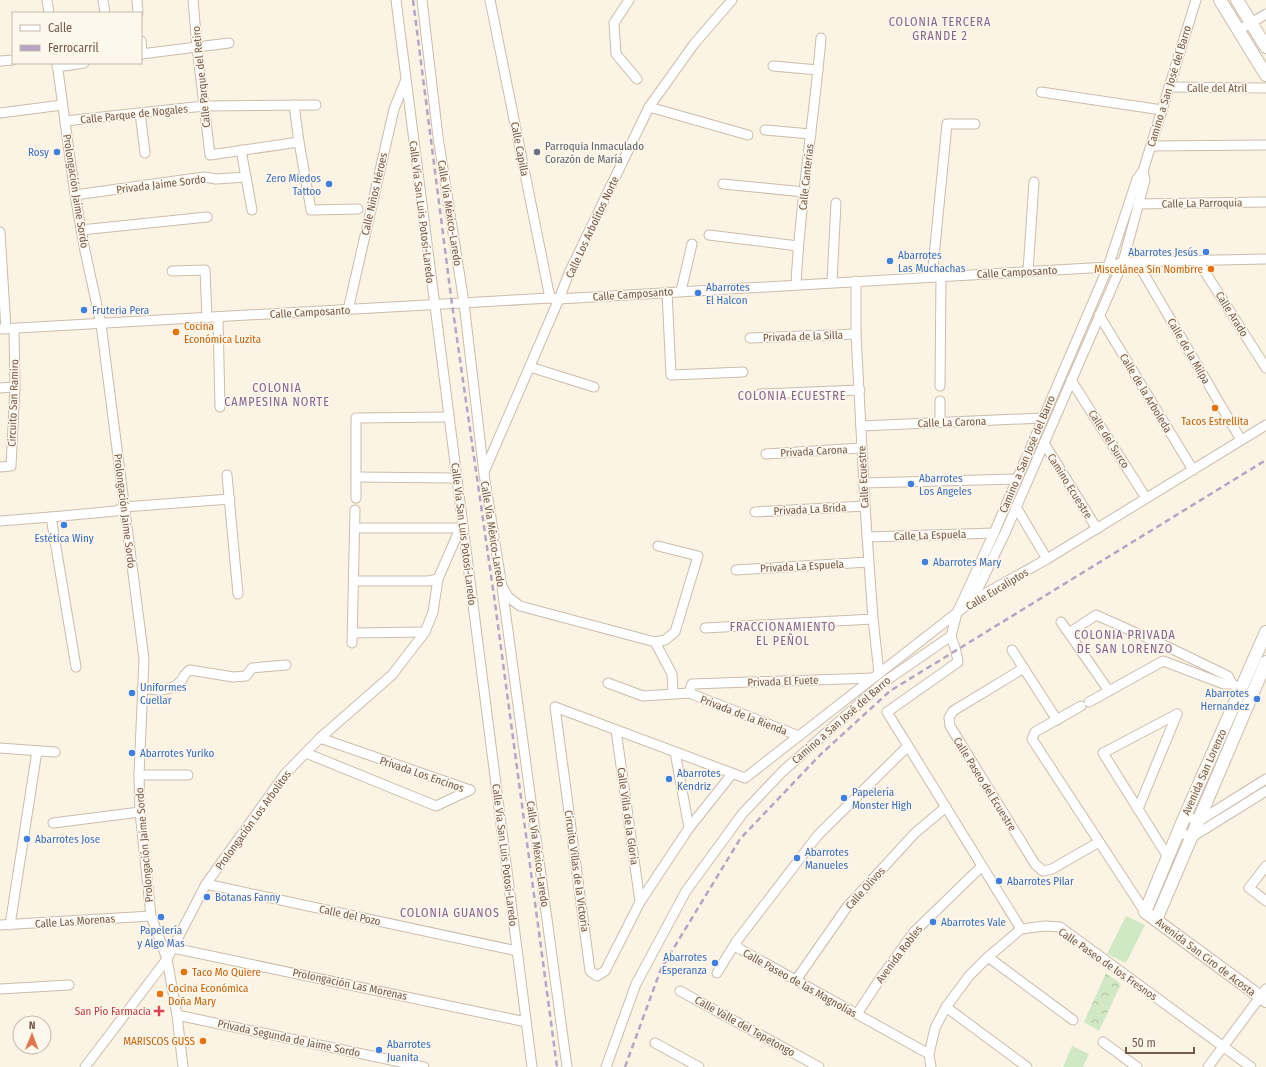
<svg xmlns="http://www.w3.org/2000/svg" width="1266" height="1067" font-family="'Fira Sans Condensed',sans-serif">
<defs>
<pattern id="park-crowns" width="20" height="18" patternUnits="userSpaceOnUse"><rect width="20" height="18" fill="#d1e8c4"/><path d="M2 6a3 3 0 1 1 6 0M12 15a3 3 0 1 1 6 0" fill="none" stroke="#aebfa1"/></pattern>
</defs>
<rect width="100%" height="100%" fill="#fbf4e5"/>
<g fill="#d1e8c4">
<path d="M1126,916l19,9 -19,38 -19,-9z"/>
<path d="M1072,1046l17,8 -6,13h-20z"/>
</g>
<path fill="url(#park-crowns)" d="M1106,973l15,11 -22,47 -15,-9z"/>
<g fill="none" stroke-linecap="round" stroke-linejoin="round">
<defs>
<g id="minor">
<path d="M47,0l2,13"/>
<path d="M103,0l2,13"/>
<path d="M137,0l1,13"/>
<path d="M193,0l4,47 13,108 89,-13"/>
<path d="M396,0l136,1067"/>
<path d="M422,0l16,137 26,166 20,171 18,113 65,480"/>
<path d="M490,0l60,298"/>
<path d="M629,0l-15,23 2,31 21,25"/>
<path d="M1239,30l27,-16"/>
<path d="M141,41l1,13"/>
<path d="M141,54l88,-11"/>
<path d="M0,61l13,-1"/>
<path d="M57,63l18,132 10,56 16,73 43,335 -5,116 1,37 11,104 16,43 10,56 6,52"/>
<path d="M773,66l45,4"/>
<path d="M57,67l27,-4"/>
<path d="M1169,87l97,1"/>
<path d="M1041,92l121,18"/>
<path d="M294,105l5,37 12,68 47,-1"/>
<path d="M649,107l99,28"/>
<path d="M0,113l62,-8"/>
<path d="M140,113l5,40"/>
<path d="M65,121l139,-15 112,-1"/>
<path d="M765,130l46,4"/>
<path d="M1151,146l115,-1"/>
<path d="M241,150l11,60"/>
<path d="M723,184l81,8"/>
<path d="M75,195l129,-18 12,2 30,-2"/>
<path d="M1138,204l128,-2"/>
<path d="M81,230l126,-13"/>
<path d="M0,232l6,97"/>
<path d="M709,235l89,11"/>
<path d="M1198,261l68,107"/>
<path d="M1137,262l104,178"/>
<path d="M172,271l33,-1 2,48"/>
<path d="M1028,271l6,-89"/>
<path d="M932,277l15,-153h28"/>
<path d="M856,281v53l9,172 8,113 6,54"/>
<path d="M832,282l4,-79"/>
<path d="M796,284c4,-82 18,-164 25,-246"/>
<path d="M681,291l11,-47"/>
<path d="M667,292l4,83 72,-3"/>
<path d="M348,310l46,-201 11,-27"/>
<path d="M1099,315l94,155"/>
<path d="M218,317l2,90"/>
<path d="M0,329l550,-31 9,1 549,-32 15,-5 143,-3"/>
<path d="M750,338l106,-4"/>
<path d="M530,367l64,20"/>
<path d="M1071,380l75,118"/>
<path d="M940,386l1,-110"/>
<path d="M0,388l15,-1"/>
<path d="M760,394l100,-4"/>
<path d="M940,401v21"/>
<path d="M861,426l181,-8"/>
<path d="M1044,443l53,86"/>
<path d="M766,454l95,-6"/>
<path d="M0,467l11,-1 4,-79 -1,-58"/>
<path d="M484,472l75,-173 10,-26 80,-166 45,-63 38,-44"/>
<path d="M227,475l11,119"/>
<path d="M356,477l100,1"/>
<path d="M863,483l154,-4"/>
<path d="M356,498v-80l92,-1"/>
<path d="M1016,507l31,52"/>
<path d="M755,512l110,-6"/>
<path d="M51,517l25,150"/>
<path d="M0,521l51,-4 65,-6 8,-4 106,-8"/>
<path d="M355,528h105"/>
<path d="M867,537l127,-4"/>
<path d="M736,570l132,-8"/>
<path d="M354,581h74l10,-2"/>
<path d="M503,588l5,9 12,9 135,36 10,-2 10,-8 23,-76 -40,-10"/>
<path d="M972,601l33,-68 118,-271 22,-82 -2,-9"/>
<path d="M1061,622l48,69"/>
<path d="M705,628l168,-9"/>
<path d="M353,633l72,-1"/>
<path d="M1069,633l27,-18 72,32 60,29 4,8"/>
<path d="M951,636l5,15 2,11 -71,50 134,217"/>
<path d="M655,642l17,32 1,20"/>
<path d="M352,643l3,-133"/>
<path d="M1012,650l45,70"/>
<path d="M1024,668l-71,43 -4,7 1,8 85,138 8,7 9,-2 47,-27"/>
<path d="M608,683l35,13 46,-3 110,43"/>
<path d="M142,689c14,0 27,4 38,-7 5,-5 2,-7 10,-12l43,7 13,-1 6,-8 34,-3"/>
<path d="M689,693l3,-9 181,-6"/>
<path d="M1089,702l74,-41 61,23h8l4,2"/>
<path d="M1081,706l-46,26 -3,7 113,173"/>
<path d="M616,730l24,172"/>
<path d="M320,738l150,52"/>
<path d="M908,746l-90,89 -82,107 2,6 191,106"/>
<path d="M0,748l55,4"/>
<path d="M675,752l14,76"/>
<path d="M306,753l130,53 34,-16"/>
<path d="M732,774l-43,54 -49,74 -35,69 -8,5 -7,-5 -35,-264 190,71 227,-177 75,-42 219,-134"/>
<path d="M139,775h49"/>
<path d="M1138,809l39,-95"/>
<path d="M1185,816l14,5 67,-42"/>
<path d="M53,823l87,-11"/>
<path d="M1178,832l14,5 74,-46"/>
<path d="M1168,857l-65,-104 74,-39"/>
<path d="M1266,866l-17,22 17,13"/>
<path d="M206,884l311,67"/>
<path d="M0,925l151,-9"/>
<path d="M10,925l27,-174"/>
<path d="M173,948l353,74"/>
<path d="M988,957l85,63"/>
<path d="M717,973l19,-31"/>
<path d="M796,980l51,-73 68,-74 31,-26"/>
<path d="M0,989l69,-4"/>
<path d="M680,991l139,76"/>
<path d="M946,1007l81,60"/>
<path d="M857,1014l23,-35 34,-47 68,-66"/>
<path d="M177,1015l247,52"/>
<path d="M1103,1042l34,25"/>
<path d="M655,1043l44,24"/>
<path d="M85,1067l82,-108 39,-75 79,-110 35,-36 72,-63 33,-43 8,-20 5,-33 24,-55"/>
<path d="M606,1067l30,-83 50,-93 57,-78 40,-42 101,-89 67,-46 6,-23 37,-80 114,-266 29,-88 6,-8 53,-171"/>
<path d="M931,1067l-2,-13 6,-26 11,-21 23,-31 19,-19 33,-28 24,-3 15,1 191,140"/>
<path d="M1208,1067l58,-78"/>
</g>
<g id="tertiary">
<path d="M1220,0l46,75"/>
<path d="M1237,0l29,47"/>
<path d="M1266,632l-81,184 -40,96 121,89"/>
<path d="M1156,920l110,-258"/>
</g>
</defs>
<use href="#minor" stroke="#ccbcac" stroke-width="11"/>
<use href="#tertiary" stroke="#ccbcac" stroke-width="14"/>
<use href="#minor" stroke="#fff" stroke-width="9"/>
<use href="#tertiary" stroke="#fff" stroke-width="12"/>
<g stroke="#b7a4c4" stroke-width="2.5" stroke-dasharray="6 4" stroke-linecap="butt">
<path d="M413,0l39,304 43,299 62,464"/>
<path d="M625,1067l36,-98 79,-130 80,-84 70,-64 376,-231"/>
</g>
</g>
<g fill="#3f7fe0" stroke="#fef7eb" stroke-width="1.5">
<circle cx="57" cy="152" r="4"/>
<circle cx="329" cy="184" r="4"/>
<circle cx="1206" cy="252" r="4"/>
<circle cx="890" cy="261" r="4"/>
<circle cx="698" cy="293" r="4"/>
<circle cx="84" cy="310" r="4"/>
<circle cx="911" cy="484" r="4"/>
<circle cx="64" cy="525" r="4"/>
<circle cx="925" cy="562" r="4"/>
<circle cx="132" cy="693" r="4"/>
<circle cx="1257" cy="699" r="4"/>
<circle cx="132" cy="753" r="4"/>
<circle cx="669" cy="779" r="4"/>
<circle cx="844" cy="798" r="4"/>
<circle cx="27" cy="839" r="4"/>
<circle cx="797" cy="858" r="4"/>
<circle cx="999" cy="881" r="4"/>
<circle cx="207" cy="897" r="4"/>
<circle cx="161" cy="917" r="4"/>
<circle cx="933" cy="922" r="4"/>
<circle cx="715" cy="963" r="4"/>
<circle cx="379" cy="1050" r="4"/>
</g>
<circle fill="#6b7280" stroke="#fef7eb" stroke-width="1.5" cx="537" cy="152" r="4"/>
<g fill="#e8710a" stroke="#fef7eb" stroke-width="1.5">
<circle cx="1211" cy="269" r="4"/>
<circle cx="176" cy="332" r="4"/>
<circle cx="1215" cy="408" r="4"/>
<circle cx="184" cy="972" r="4"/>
<circle cx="160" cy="994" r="4"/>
<circle cx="203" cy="1041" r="4"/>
</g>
<path fill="#e0444e" stroke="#fef7eb" stroke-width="1.5" d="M157 1005h4v4h4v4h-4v4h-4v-4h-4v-4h4z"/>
<g text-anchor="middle" stroke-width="3" stroke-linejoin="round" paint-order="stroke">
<g font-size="11" fill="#725b4c" stroke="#fef7eb">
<text transform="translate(201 77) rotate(-96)" y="4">Calle Parque del Retiro</text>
<text transform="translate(1169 86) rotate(-73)" y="4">Camino a San José del Barro</text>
<text x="1217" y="92">Calle del Atril</text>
<text transform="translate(134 114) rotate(-6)" y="4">Calle Parque de Nogales</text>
<text transform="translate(520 149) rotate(79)" y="4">Calle Capilla</text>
<text transform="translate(806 177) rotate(-84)" y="4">Calle Canterías</text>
<text transform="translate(161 184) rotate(-7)" y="4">Privada Jaime Sordo</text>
<text transform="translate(76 191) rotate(81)" y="4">Prolongación Jaime Sordo</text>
<text transform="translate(374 194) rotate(-77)" y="4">Calle Niños Héroes</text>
<text transform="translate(1202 203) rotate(-1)" y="4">Calle La Parroquia</text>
<text transform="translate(422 212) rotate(83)" y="4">Calle Vía San Luis Potosí-Laredo</text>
<text transform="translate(450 213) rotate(81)" y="4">Calle Vía México-Laredo</text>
<text transform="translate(592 227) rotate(-65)" y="4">Calle Los Arbolitos Norte</text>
<text transform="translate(1017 272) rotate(-3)" y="4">Calle Camposanto</text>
<text transform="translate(633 294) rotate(-4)" y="4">Calle Camposanto</text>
<text transform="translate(310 312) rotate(-3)" y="4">Calle Camposanto</text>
<text transform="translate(1232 314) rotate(58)" y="4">Calle Arado</text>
<text transform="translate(803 336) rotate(-2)" y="4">Privada de la Silla</text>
<text transform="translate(1189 351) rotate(60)" y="4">Calle de la Milpa</text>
<text transform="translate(1146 393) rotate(59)" y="4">Calle de la Arboleda</text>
<text transform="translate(13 403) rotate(-88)" y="4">Circuito San Ramiro</text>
<text transform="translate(952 422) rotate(-2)" y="4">Calle La Carona</text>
<text transform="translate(1109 439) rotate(58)" y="4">Calle del Surco</text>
<text transform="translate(814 451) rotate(-3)" y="4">Privada Carona</text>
<text transform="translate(1027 454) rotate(-67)" y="4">Camino a San José del Barro</text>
<text transform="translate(863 477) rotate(-93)" y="4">Calle Ecuestre</text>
<text transform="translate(1070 486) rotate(58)" y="4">Camino Ecuestre</text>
<text transform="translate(810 509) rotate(-3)" y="4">Privada La Brida</text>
<text transform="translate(125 511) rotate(83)" y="4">Prolongación Jaime Sordo</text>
<text transform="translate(464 534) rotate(83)" y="4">Calle Vía San Luis Potosí-Laredo</text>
<text transform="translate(493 534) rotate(81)" y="4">Calle Vía México-Laredo</text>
<text transform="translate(930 535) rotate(-2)" y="4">Calle La Espuela</text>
<text transform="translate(802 566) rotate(-3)" y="4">Privada La Espuela</text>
<text transform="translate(997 589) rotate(-31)" y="4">Calle Eucaliptos</text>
<text transform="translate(783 681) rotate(-2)" y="4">Privada El Fuete</text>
<text transform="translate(744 715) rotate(21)" y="4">Privada de la Rienda</text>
<text transform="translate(841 720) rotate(-41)" y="4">Camino a San José del Barro</text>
<text transform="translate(1204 772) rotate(-66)" y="4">Avenida San Lorenzo</text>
<text transform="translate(422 774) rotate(19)" y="4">Privada Los Encinos</text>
<text transform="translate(985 784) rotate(58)" y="4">Calle Paseo del Ecuestre</text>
<text transform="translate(628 816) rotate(82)" y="4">Calle Villa de la Gloria</text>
<text transform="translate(253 820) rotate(-54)" y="4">Prolongación Los Arbolitos</text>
<text transform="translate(144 845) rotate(-95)" y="4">Prolongación Jaime Sordo</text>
<text transform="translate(538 854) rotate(82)" y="4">Calle Vía México-Laredo</text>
<text transform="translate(505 855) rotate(83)" y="4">Calle Vía San Luis Potosí-Laredo</text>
<text transform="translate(577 871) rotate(82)" y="4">Circuito Villas de la Victoría</text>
<text transform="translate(865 888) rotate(-48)" y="4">Calle Olivos</text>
<text transform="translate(350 915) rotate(12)" y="4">Calle del Pozo</text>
<text transform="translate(75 921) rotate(-4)" y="4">Calle Las Morenas</text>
<text transform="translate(899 954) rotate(-53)" y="4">Avenida Robles</text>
<text transform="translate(1206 957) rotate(37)" y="4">Avenida San Ciro de Acosta</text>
<text transform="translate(1108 964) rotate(35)" y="4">Calle Paseo de los Fresnos</text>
<text transform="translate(800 983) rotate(29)" y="4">Calle Paseo de las Magnolias</text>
<text transform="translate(350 984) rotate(12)" y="4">Prolongación Las Morenas</text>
<text transform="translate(745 1026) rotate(29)" y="4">Calle Valle del Tepetongo</text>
<text transform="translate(289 1038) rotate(12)" y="4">Privada Segunda de Jaime Sordo</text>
</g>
<g font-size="11" fill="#5b616d" stroke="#fef7eb" text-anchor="start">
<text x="545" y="150">Parroquia Inmaculado<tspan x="545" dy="13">Corazón de María</tspan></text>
</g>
<g font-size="11" fill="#366cbe" stroke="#fef7eb" text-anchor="start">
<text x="49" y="156" text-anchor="end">Rosy</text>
<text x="321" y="182" text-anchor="end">Zero Miedos<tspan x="321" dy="13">Tattoo</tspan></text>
<text x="1198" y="256" text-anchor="end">Abarrotes Jesús</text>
<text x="898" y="259">Abarrotes<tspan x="898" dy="13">Las Muchachas</tspan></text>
<text x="706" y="291">Abarrotes<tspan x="706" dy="13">El Halcon</tspan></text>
<text x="92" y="314">Fruteria Pera</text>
<text x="919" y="482">Abarrotes<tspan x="919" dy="13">Los Angeles</tspan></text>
<text x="64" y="542" text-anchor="middle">Estética Winy</text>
<text x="933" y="566">Abarrotes Mary</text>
<text x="140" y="691">Uniformes<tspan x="140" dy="13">Cuellar</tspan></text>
<text x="1249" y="697" text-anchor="end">Abarrotes<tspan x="1249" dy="13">Hernandez</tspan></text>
<text x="140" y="757">Abarrotes Yuriko</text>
<text x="677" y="777">Abarrotes<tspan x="677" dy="13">Kendriz</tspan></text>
<text x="852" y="796">Papelería<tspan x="852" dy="13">Monster High</tspan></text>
<text x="35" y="843">Abarrotes Jose</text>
<text x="805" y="856">Abarrotes<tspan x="805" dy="13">Manueles</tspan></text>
<text x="1007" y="885">Abarrotes Pilar</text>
<text x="215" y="901">Botanas Fanny</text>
<text x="941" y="926">Abarrotes Vale</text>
<text x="161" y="934" text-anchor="middle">Papelería<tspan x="161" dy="13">y Algo Mas</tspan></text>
<text x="707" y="961" text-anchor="end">Abarrotes<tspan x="707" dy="13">Esperanza</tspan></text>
<text x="387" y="1048">Abarrotes<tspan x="387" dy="13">Juanita</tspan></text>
</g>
<g font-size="11" fill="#c56008" stroke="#fef7eb" text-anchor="start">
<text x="1203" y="273" text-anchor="end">Miscelánea Sin Nombrre</text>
<text x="184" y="330">Cocina<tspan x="184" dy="13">Económica Luzita</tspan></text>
<text x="1215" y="425" text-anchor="middle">Tacos Estrellita</text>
<text x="192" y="976">Taco Mo Quiere</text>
<text x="168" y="992">Cocina Económica<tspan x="168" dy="13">Doña Mary</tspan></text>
<text x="195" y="1045" text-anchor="end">MARISCOS GUSS</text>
</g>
<g font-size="11" fill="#be3a42" stroke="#fef7eb" text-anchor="end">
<text x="151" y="1015">San Pío Farmacia</text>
</g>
<g font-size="12" letter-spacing="1" fill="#82648e" stroke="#fef7eb">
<text x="940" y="26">COLONIA TERCERA<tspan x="940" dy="14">GRANDE 2</tspan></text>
<text x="277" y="392">COLONIA<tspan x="277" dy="14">CAMPESINA NORTE</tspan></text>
<text x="792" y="400">COLONIA ECUESTRE</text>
<text x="783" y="631">FRACCIONAMIENTO<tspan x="783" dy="14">EL PEÑOL</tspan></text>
<text x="1125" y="639">COLONIA PRIVADA<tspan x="1125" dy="14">DE SAN LORENZO</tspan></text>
<text x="450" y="917">COLONIA GUANOS</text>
</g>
</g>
<rect x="12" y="12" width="130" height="52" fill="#fef7eb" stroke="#c6b9ab"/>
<rect x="20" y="25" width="20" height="6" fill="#ffffff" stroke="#c6b9ab"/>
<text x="48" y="32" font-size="12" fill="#725b4c">Calle</text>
<rect x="20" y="45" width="20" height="6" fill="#b7a4c4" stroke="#c6b9ab"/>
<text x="48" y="52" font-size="12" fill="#725b4c">Ferrocarril</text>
<g transform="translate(32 1035) rotate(1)"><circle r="19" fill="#fef7eb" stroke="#c6b9ab"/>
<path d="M0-3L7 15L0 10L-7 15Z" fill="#de7851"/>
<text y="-6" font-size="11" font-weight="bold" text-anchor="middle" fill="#725b4c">N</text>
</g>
<path d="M1126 1047v6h68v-6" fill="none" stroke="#725b4c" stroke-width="2"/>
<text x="1132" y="1047" font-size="12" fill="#725b4c" stroke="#fef7eb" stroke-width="3" paint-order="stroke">50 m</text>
</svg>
